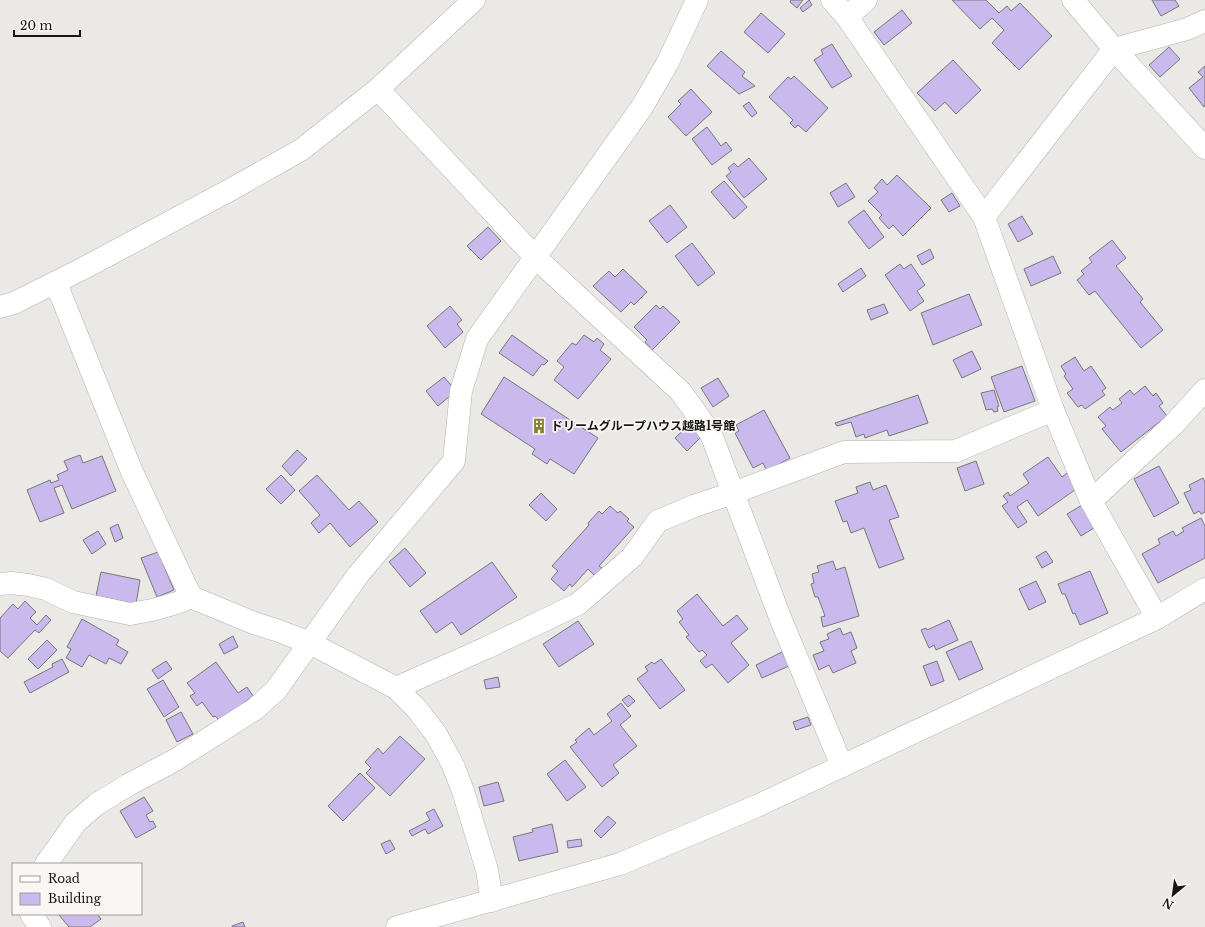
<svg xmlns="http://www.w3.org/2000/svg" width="1205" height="927" font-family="'Libre Baskerville','Noto Sans JP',serif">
<rect width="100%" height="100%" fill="#ebe9e6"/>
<g fill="#cab9ed" stroke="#77777a">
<path d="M791,0h12l-6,8 -7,-6z"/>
<path d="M809,0l3,5 -9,7 -3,-4z"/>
<path d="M952,0h34l13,13 8,-7 4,5 9,-8 32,33 -33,34 -27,-27 12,-13 -12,-12 -12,11z"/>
<path d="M1152,0h23l4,6 -18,10z"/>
<path d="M902,10l10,13 -28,22 -10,-13z"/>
<path d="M761,13l24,21 -17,19 -24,-21z"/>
<path d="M832,44l20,32 -20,12 -18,-28 9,-6 -2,-4z"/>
<path d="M1169,47l11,12 -20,18 -11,-12z"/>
<path d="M721,51l24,21 -3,4 13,10 -16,8 -32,-28z"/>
<path d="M953,60l28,30 -25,24 -11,-12 -10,9 -18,-18z"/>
<path d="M1205,66v39l-1,2 -15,-19 14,-11 -5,-5z"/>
<path d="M794,76l34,32 -22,24 -8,-7 -3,3 -5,-5 3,-3 -24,-23 19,-20 3,2z"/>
<path d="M691,89l21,23 -26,24 -18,-19 13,-13 -3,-3z"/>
<path d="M749,102l8,11 -5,4 -9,-11z"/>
<path d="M707,127l14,19 5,-4 6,8 -20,15 -20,-26z"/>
<path d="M749,158l18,21 -23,19 -18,-22 5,-4 -3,-4 6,-5 4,4z"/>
<path d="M897,175l34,33 -28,28 -10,-11 -4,4 -10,-11 3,-3 -14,-14 10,-9 -4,-4 8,-9 5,6z"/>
<path d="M724,181l23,26 -13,12 -23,-27z"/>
<path d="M846,183l9,14 -17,10 -8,-14z"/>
<path d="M952,193l8,13 -11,6 -8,-12z"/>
<path d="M670,205l17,22 -20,16 -18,-22z"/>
<path d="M864,210l20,27 -15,12 -21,-27z"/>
<path d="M1022,216l11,18 -15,8 -10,-18z"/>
<path d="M488,227l13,14 -20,19 -14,-14z"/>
<path d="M1112,240l14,18 -10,8 27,33 -3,3 23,28 -22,18 -46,-57 -6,4 -12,-15 7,-6 -3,-3 11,-9 -3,-4z"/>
<path d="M692,243l23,30 -17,13 -23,-30z"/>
<path d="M930,249l4,9 -12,7 -5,-9z"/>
<path d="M1053,256l8,17 -30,13 -7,-17z"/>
<path d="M900,264l4,5 7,-5 14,21 -8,6 7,10 -14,10 -25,-36z"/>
<path d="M861,268l5,8 -23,16 -5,-8z"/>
<path d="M623,269l24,23 -13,13 -3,-3 -10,10 -28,-26 16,-15 6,6z"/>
<path d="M969,294l13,31 -49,20 -12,-32z"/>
<path d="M884,304l4,9 -17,7 -4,-10z"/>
<path d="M656,305l4,4 3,-3 17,16 -28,28 -7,-8 2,-2 -13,-13z"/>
<path d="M450,306l12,14 -5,4 6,8 -18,16 -18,-22z"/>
<path d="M512,335l36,26 -4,4 -2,-1 -9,12 -34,-23z"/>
<path d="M584,335l10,7 3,-4 7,6 -4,6 11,9 -33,40 -24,-19 10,-13 -7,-6 15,-18 4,2z"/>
<path d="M972,351l9,18 -19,9 -9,-18z"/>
<path d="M1075,357l9,14 7,-5 15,22 -4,3 3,4 -20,14 -3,-4 -4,2 -11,-14 6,-4 -9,-13 2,-2 -5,-8z"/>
<path d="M1022,366l13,35 -31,11 -13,-35z"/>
<path d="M444,377l12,14 -18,15 -12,-15z"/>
<path d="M504,377l94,61 -24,36 -24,-15 -3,5 -15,-10 3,-5 -54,-35z"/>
<path d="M718,378l11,18 -16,11 -12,-19z"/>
<path d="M1145,386l8,10 3,-3 7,10 -4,3 8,10 -46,36 -19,-23 4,-3 -8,-9 12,-10 3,3 9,-7 -3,-4 11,-9 4,5z"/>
<path d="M994,390l5,16 -2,1 1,4 -4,1 -2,-3 -6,1 -5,-17z"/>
<path d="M918,395l10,28 -39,13 -2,-6 -22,8 -1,-4 -8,3 -5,-15 -14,4 -2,-3z"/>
<path d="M764,410l26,48 -23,13 -4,-8 -10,5 -18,-35 4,-2 -3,-6z"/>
<path d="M690,424l12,12 -15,15 -12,-13z"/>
<path d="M297,450l10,9 -16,17 -9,-10z"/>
<path d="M80,455l3,8 19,-7 14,35 -44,18 -10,-24 -8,3 10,25 -24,9 -13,-32 23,-10 1,3 8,-3 -2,-5 11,-5 -4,-9z"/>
<path d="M1048,457l14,20 6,-5 11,15 -41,29 -11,-16 -10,7 10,15 -9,6 -16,-22 6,-4 -5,-6 5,-4 2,4 19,-13 -6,-9z"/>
<path d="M976,461l8,23 -19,7 -8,-23z"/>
<path d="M1159,466l20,37 -25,14 -20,-38z"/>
<path d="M281,475l14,15 -14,14 -15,-15z"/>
<path d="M317,475l32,35 10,-9 19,21 -28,25 -20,-24 -11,10 -8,-10 9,-8 -21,-24z"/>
<path d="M1203,478l2,4v30l-4,2 -2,-3 -5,3 -10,-21 7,-3 -2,-5z"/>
<path d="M870,482l3,8 13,-5 13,32 -10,3 15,39 -25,9 -15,-40 -13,5 -4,-12 -4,1 -8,-21 23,-8 -2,-6z"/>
<path d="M541,493l16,16 -11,12 -17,-16z"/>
<path d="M1084,504l13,22 -16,10 -14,-22z"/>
<path d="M610,506l8,7 2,-2 9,8 -2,2 7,6 -35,39 3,2 -7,8 -7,-7 -16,18 -2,-3 -6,7 -13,-12 7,-8 -6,-5 37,-41 -1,-2 11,-12 3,3z"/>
<path d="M1201,518l4,8v32l-47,25 -16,-29 18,-10 -2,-5 15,-8 3,5 8,-5 -2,-3z"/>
<path d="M118,524l5,14 -8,4 -5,-14z"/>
<path d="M98,531l8,13 -14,10 -9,-14z"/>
<path d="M405,548l21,25 -16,14 -21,-25z"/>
<path d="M1046,551l7,11 -11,6 -6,-11z"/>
<path d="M158,552l16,38 -17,7 -16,-39z"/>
<path d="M833,561l3,9 9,-3 14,49 -36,11 -2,-10 4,-1 -7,-19h-3l-4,-13 3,-1 -2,-9 7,-2 -2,-6z"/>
<path d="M492,562l25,35 -56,38 -9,-13 -16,11 -16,-22z"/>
<path d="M1090,571l18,42 -28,12 -5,-12 -2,1 -8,-20h-3l-4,-10z"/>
<path d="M101,572l39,8 -4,24 -40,-8z"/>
<path d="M1036,581l10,21 -17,8 -10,-21z"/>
<path d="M697,594l26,32 14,-11 11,14 -17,14 18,22 -21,18 -16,-19 -6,4 -6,-7 7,-6 -5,-5 -3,2 -13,-15 3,-2 -10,-13 4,-3 -6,-8z"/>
<path d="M25,601l11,11 -6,6 7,7 9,-10 5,5 -12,13 -4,-3 -27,28 -8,-7v-33l13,-14 5,5z"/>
<path d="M82,619l37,21 -3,5 12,7 -7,12 -12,-6 -3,6 -17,-9 -7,12 -16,-9 5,-9 -4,-2z"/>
<path d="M949,620l9,20 -22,10 -2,-5 -5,3 -8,-18 5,-2 1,2z"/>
<path d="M578,621l16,23 -35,23 -16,-23z"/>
<path d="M840,628l3,7 8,-3 6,16 -6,3 5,12 -23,10 -4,-8 -10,5 -6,-15 11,-4 -4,-9 9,-3 -2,-5z"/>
<path d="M233,636l5,11 -14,7 -5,-10z"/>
<path d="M47,640l10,10 -19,19 -10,-10z"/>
<path d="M971,641l12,28 -24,11 -13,-28z"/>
<path d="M782,652l7,14 -27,12 -6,-13z"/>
<path d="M62,659l7,13 -39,21 -6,-11 29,-15 -1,-3z"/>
<path d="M661,659l24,31 -25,19 -23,-30 11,-8 -3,-4 7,-5 2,2z"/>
<path d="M166,661l6,8 -14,10 -6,-9z"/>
<path d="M937,661l7,20 -13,5 -8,-20z"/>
<path d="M216,662l22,31 9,-6 6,9 -12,9 4,5 -26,10 -4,-4 -2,1 -11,-15 -5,4 -7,-10 5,-3 -8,-10z"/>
<path d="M498,677l2,10 -14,2 -2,-9z"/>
<path d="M163,680l16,27 -15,10 -17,-28z"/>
<path d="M629,695l6,6 -7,6 -6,-7z"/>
<path d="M621,703l10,13 -11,9 17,21 -24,19 6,8 -17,14 -32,-40 7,-5 -2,-2 14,-12 5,7 18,-14 -5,-7z"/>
<path d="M181,712l12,22 -16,8 -11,-22z"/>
<path d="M808,717l3,8 -15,5 -3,-8z"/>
<path d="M400,736l25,23 -35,37 -24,-23 5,-5 -6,-6 13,-14 5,6z"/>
<path d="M565,760l21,27 -19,14 -20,-27z"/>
<path d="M360,773l15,15 -32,33 -15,-15z"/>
<path d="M498,782l6,19 -20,5 -5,-19z"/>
<path d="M144,797l9,14 -7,4 4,7 3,-1 3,6 -20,11 -16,-27z"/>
<path d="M434,809l9,17 -15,8 -3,-5 -13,7 -3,-5 21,-11 -4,-7z"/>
<path d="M608,816l8,7 -15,15 -7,-7z"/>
<path d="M552,824l6,28 -39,9 -6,-24 20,-5 -1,-3z"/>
<path d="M581,839l1,7 -14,2 -1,-7z"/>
<path d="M390,840l5,9 -9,5 -5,-10z"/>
<path d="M61,914h36l4,5 -11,8h-21l-10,-12z"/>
<path d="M243,922l2,5h-13v-1z"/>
</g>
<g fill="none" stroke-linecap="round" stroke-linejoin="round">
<defs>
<g id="minor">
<path d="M832,0l15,17 137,200 69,193 38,91 66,117"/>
<path d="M1073,0l41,49 91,99"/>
<path d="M847,17l19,-17"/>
<path d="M378,89l158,169 145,134 30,42 70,186 61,146"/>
<path d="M984,217l130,-168 73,-20 18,-8"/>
<path d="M56,283l76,189 59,125 63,26 25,8 31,12 86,45 20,20 20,26 17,31 10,26 24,79 5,31"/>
<path d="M0,307l14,-4 70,-35 144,-77 73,-41 77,-61 96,-89"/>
<path d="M1091,501l82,-76 32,-35"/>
<path d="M0,584l11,-1 17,2 18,4 27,13 57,12 22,-4 25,-7 14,-6"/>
<path d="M396,688l90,-40 92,-44 54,-47 26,-36 36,-15 39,-13 111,-41 112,-1 97,-41"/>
<path d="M46,864l30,-42 21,-18 31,-19 47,-25 80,-51 21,-19 82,-115 96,-114 7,-70 16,-52 165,-232 26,-45 29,-62"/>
<path d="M31,914l9,13"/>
<path d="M397,927l223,-63 137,-58 400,-188 48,-29"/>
</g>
</defs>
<use href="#minor" stroke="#b4b2af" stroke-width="23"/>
<use href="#minor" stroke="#fff" stroke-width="22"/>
</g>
<defs>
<symbol id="building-bare" viewBox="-9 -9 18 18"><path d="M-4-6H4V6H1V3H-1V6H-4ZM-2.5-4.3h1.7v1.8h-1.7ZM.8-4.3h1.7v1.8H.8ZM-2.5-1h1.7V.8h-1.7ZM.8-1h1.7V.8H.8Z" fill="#86822b" stroke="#f9f6f4" stroke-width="2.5" paint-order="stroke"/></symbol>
</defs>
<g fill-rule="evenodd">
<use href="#building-bare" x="528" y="415" width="22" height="22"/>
</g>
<g text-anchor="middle" stroke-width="3.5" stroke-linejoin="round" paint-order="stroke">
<g font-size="12" font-weight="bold" fill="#171615" stroke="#f9f6f4" text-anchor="start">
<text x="551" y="430">ドリームグループハウス越路1号館</text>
</g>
</g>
<rect x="12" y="863" width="130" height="52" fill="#f9f6f4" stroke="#9f9c9b"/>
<rect x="20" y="876" width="20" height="6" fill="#ffffff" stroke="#9f9c9b"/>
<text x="48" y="883" font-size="12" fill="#171615">Road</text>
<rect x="20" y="893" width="20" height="12" fill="#cab9ed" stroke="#9f9c9b"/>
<text x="48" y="903" font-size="12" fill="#171615">Building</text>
<g transform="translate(1173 895) rotate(209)" stroke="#f9f6f4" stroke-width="3" paint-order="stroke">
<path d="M0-3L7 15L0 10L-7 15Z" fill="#171615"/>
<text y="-6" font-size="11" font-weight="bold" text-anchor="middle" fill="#171615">N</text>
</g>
<path d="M14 30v6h66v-6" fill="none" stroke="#171615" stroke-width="2"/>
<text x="20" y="30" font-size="12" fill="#171615" stroke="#f9f6f4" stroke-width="3" paint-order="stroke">20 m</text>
</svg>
